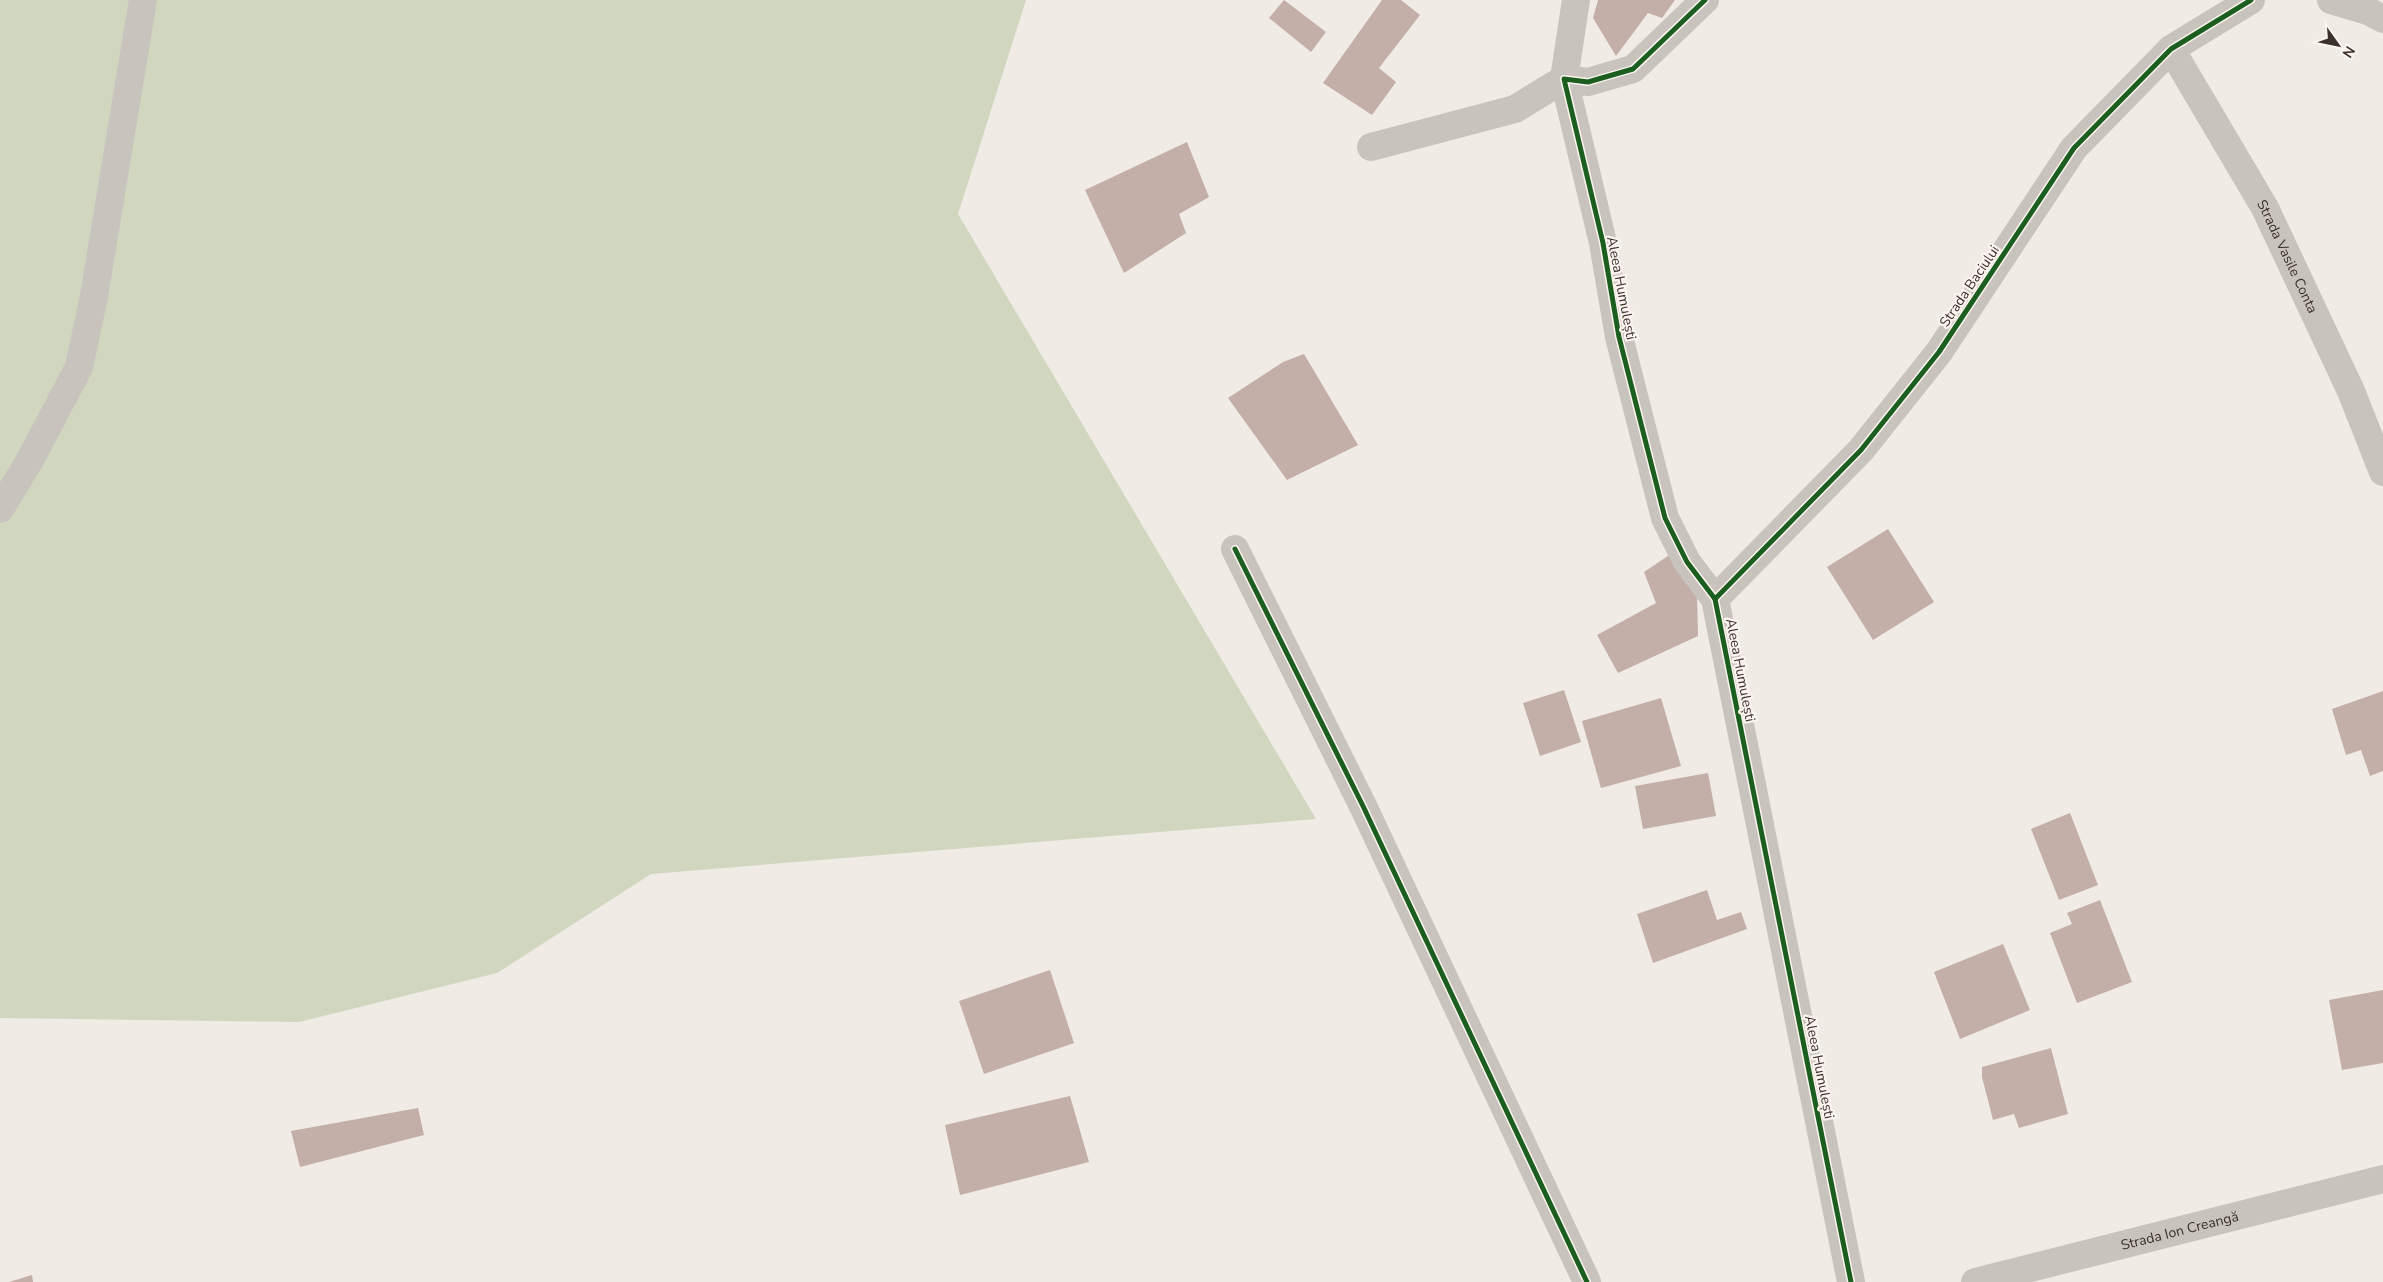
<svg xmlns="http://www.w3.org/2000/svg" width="2383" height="1282" font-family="'Nunito Sans',sans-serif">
<rect width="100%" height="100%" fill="#f0ebe5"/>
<path fill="#d1d6bf" d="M0,0h1026l-68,214 358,605 -665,55 -154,99 -198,49 -299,-4z"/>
<g fill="#c3afa7">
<path d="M1284,0l42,32 -15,20 -42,-34z"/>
<path d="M1382,0h19l19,15 -41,53 17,14 -24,33 -49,-32z"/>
<path d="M1598,0h77l-13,18 -14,-5 -32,43 -23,-38z"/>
<path d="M1187,142l22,55 -30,17 7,19 -62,40 -39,-83z"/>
<path d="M1304,354l54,91 -71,35 -59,-82 55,-36z"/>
<path d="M1888,529l46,73 -61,38 -46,-73z"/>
<path d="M1671,554l26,37 1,45 -80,37 -21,-38 59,-32 -12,-31z"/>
<path d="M1564,690l17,52 -41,14 -17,-53z"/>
<path d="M2383,691v80l-13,5 -9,-26 -15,5 -14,-46z"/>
<path d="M1661,698l20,68 -80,22 -19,-67z"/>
<path d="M1708,773l8,43 -73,13 -8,-43z"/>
<path d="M2070,813l28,72 -39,15 -28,-71z"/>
<path d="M1707,890l10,30 24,-8 6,17 -94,34 -16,-49z"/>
<path d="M2100,900l32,82 -55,21 -27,-70 22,-9 -5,-11z"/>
<path d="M2003,944l27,66 -70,29 -26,-67z"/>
<path d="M1050,970l24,73 -90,31 -25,-73z"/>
<path d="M2383,990v73l-41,7 -13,-70z"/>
<path d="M2051,1048l17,66 -49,14 -5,-14 -21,6 -11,-43v-10z"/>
<path d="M1070,1096l19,66 -129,33 -15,-70z"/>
<path d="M418,1108l6,27 -124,32 -9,-36z"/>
<path d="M32,1275l1,7h-24z"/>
</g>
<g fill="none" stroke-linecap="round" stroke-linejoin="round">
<g stroke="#c9c3be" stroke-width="28">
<path d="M1705,0l-72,69 -45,13 -24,-3 39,164 16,94 46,181 22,44 28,37 136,683"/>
<path d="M2331,0l37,11 15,8"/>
<path id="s1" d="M2171,49l94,159 86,183 32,81"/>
<path d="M1371,147l144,-38 49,-30 12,-79"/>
<path d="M0,509l30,-49 49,-93 15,-71 49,-296"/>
<path d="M1235,549l128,257 224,476"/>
<path d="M1715,599l146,-149 78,-98 135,-204 97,-99 80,-49"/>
<path id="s2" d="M1975,1282l408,-103"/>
</g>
<defs>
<g id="cycleway">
<path d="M1705,0l-72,69 -45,13 -24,-3 39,164 16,94 46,181 22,44 28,37 136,683"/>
<path d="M1235,549l128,257 224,476"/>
<path d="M1715,599l146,-149 78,-98 135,-204 97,-99 80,-49"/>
</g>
</defs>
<use href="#cycleway" stroke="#fbf5ee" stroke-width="8"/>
<use href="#cycleway" stroke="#1b5e20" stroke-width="5"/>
</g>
<g text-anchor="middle" stroke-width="4.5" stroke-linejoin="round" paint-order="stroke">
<g font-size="14" fill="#3b302b" stroke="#fbf5ee">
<text dy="5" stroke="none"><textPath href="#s1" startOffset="238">Strada Vasile Conta</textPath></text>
<text transform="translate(1969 286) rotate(-56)" y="5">Strada Baciului</text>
<text transform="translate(1622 288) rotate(79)" y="5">Aleea Humulești</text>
<text transform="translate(1741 670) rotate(79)" y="5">Aleea Humulești</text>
<text transform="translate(1820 1067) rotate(79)" y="5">Aleea Humulești</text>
<text dy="5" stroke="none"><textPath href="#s2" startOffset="211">Strada Ion Creangă</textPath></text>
</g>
</g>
<g transform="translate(2338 45) rotate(123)" stroke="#fbf5ee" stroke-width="4" paint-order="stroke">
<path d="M0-4L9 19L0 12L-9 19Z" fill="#3b302b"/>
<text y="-8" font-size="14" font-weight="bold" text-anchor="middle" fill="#3b302b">N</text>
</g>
</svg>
